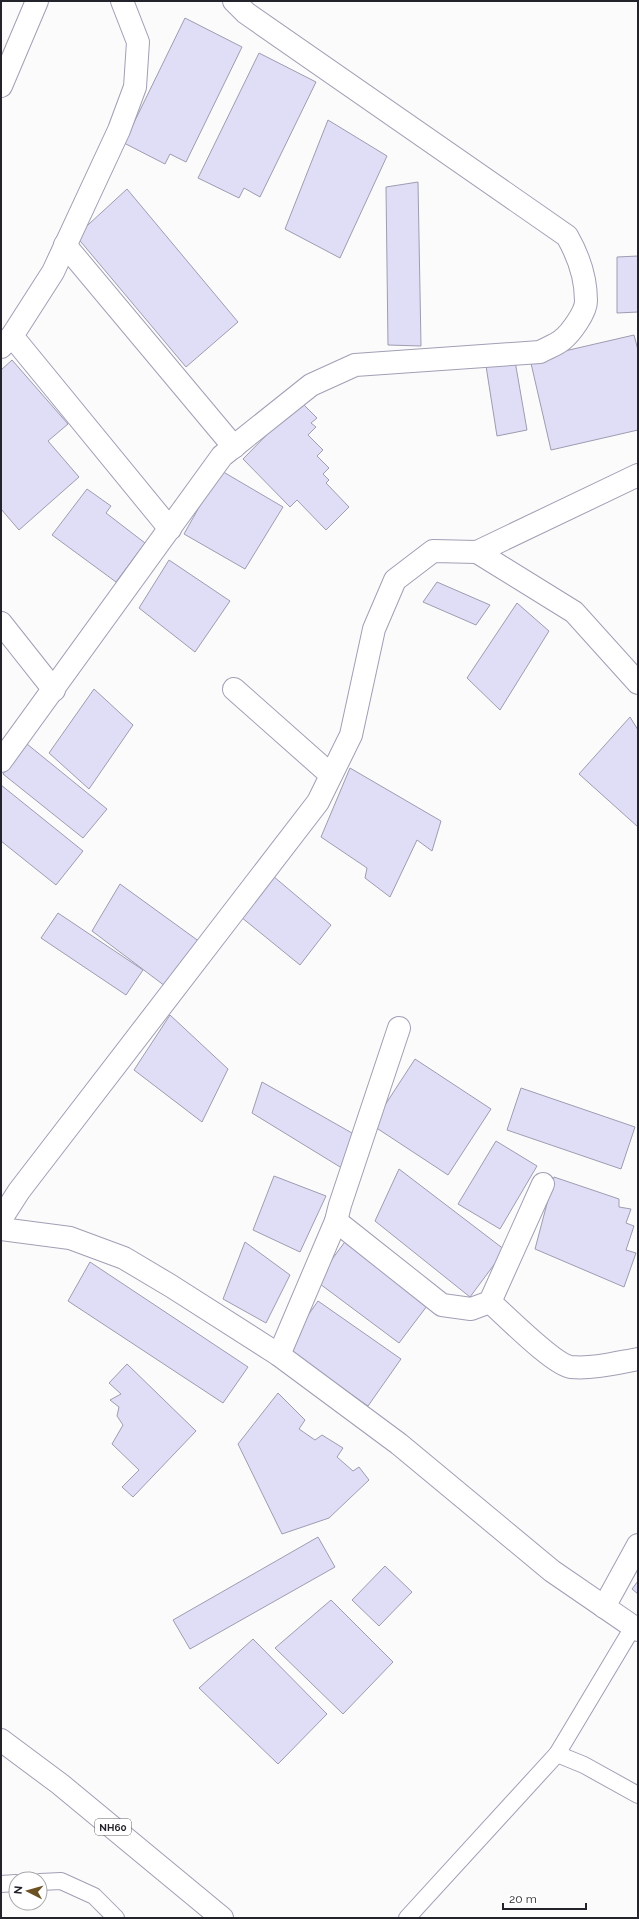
<svg xmlns="http://www.w3.org/2000/svg" width="639" height="1919" font-family="Raleway,sans-serif">
<rect width="100%" height="100%" fill="#fbfbfb"/>
<g fill="#dfdef6" stroke="#9d9cb1">
<path d="M185,18l57,29 -56,115 -16,-8 -5,10 -41,-21z"/>
<path d="M259,53l57,29 -56,115 -16,-9 -5,10 -41,-20z"/>
<path d="M328,120l59,36 -47,102 -55,-29z"/>
<path d="M418,182l3,164 -33,-1 -2,-158z"/>
<path d="M127,189l111,133 -52,45 -110,-131z"/>
<path d="M638,256v56l-21,1v-56z"/>
<path d="M634,335l4,15v80l-87,20 -21,-91z"/>
<path d="M12,360l56,64 -20,17 31,36 -60,53 -18,-21v-139z"/>
<path d="M515,361l12,69 -30,6 -11,-70z"/>
<path d="M300,401l17,17 -6,5 5,4 -8,8 15,15 -6,6 12,12 -6,6 6,6 -3,3 23,24 -23,23 -29,-30 -7,7 -47,-48z"/>
<path d="M220,470l63,37 -38,62 -61,-35z"/>
<path d="M87,489l24,17 -5,7 39,30 -29,39 -64,-47z"/>
<path d="M169,560l61,41 -35,51 -56,-44z"/>
<path d="M437,582l53,23 -14,20 -53,-23z"/>
<path d="M517,603l32,28 -49,79 -33,-32z"/>
<path d="M94,689l39,36 -44,64 -40,-36z"/>
<path d="M630,717l8,13v97l-59,-53z"/>
<path d="M27,744l80,65 -24,29 -80,-64z"/>
<path d="M350,768l91,53 -9,30 -15,-11 -27,57 -25,-19 2,-10 -46,-31z"/>
<path d="M1,785l82,66 -27,34 -55,-44z"/>
<path d="M273,876l58,49 -31,40 -59,-48z"/>
<path d="M120,884l80,58 -35,44 -73,-55z"/>
<path d="M58,913l85,57 -17,25 -85,-57z"/>
<path d="M170,1015l58,54 -26,53 -68,-52z"/>
<path d="M415,1059l76,50 -43,66 -76,-50z"/>
<path d="M262,1082l97,55 -14,33 -93,-57z"/>
<path d="M521,1088l114,39 -14,42 -114,-39z"/>
<path d="M496,1141l41,25 -37,63 -42,-25z"/>
<path d="M399,1169l106,81 -35,47 -95,-76z"/>
<path d="M274,1176l52,20 -26,56 -47,-22z"/>
<path d="M554,1177l65,22v8l12,2 -5,14 8,3 -8,24 10,3 -12,34 -89,-38z"/>
<path d="M347,1239l83,63 -31,41 -83,-62z"/>
<path d="M245,1242l45,33 -24,48 -43,-24z"/>
<path d="M90,1262l158,105 -25,36 -155,-102z"/>
<path d="M318,1301l83,58 -33,47 -83,-58z"/>
<path d="M127,1364l69,67 -63,66 -11,-10 17,-17 -27,-26 11,-19 -6,-9 2,-9 -9,-7 11,-6 -12,-11z"/>
<path d="M278,1393l27,27 -6,9 16,11 7,-5 21,13 -6,9 16,14 6,-4 10,13 -40,38 -47,16 -44,-90z"/>
<path d="M318,1537l17,30 -145,82 -17,-29z"/>
<path d="M385,1566l27,26 -33,34 -27,-26z"/>
<path d="M638,1581v13l-6,-5z"/>
<path d="M331,1600l62,62 -50,52 -68,-66z"/>
<path d="M253,1639l74,75 -49,50 -79,-76z"/>
</g>
<g fill="none" stroke-linecap="round" stroke-linejoin="round">
<defs>
<g id="lane">
<path d="M557,1754l76,-127"/>
<path d="M40,1882l21,-1 33,15 22,22"/>
<path d="M1,1884l15,-1"/>
<path d="M407,1918l150,-164 27,11 54,30"/>
</g>
<g id="street">
<path d="M1,86l36,-85"/>
<path d="M65,245l169,202"/>
<path d="M12,336l158,193"/>
<path d="M1,347l11,-11 41,-64 66,-142 16,-43 3,-45 -16,-41"/>
<path d="M477,552l161,-77"/>
<path d="M1,623l53,67"/>
<path d="M234,689l97,86"/>
<path d="M1,761l221,-305 89,-71 44,-20 185,-13c7,-4 16,-7 22,-12 9,-7 24,-28 24,-39 0,-22 -8,-46 -19,-65l-321,-223 -12,-12"/>
<path d="M1,1219l18,-28 299,-389 33,-67 23,-106 21,-49 38,-29 44,1 97,60 64,71"/>
<path d="M336,1221l106,84 29,4 19,-7 53,-118"/>
<path d="M1,1229l69,9 54,20 47,28 108,69 120,89 153,127 86,59"/>
<path d="M490,1302c15,13 64,63 81,65 22,2 45,-4 67,-8"/>
<path d="M279,1355l57,-134 4,-16 59,-177"/>
<path d="M604,1607l34,-62"/>
</g>
<path id="highway" d="M1,1740l59,44 162,134"/>
</defs>
<use href="#lane" stroke="#a09fb5" stroke-width="18"/>
<use href="#street" stroke="#a09fb5" stroke-width="24"/>
<use href="#highway" stroke="#a09fb5" stroke-width="24"/>
<use href="#lane" stroke="#fff" stroke-width="16"/>
<use href="#street" stroke="#fff" stroke-width="22"/>
<use href="#highway" stroke="#fff" stroke-width="22"/>
</g>
<g text-anchor="middle" stroke-width="3.5" stroke-linejoin="round" paint-order="stroke">
<rect fill="#fff" stroke="#65656b" stroke-width="1" x="95" y="1819" width="36" height="16" rx="3"/>
<g font-size="10" font-weight="bold" fill="#23232b">
<text x="113" y="1831">NH60</text>
</g>
</g>
<rect width="639" height="1919" fill="none" stroke="#23232b" stroke-width="4"/>
<g transform="translate(28 1891) rotate(276)"><circle r="19" fill="#ffffff" stroke="#a7a7aa"/>
<path d="M0-3L7 15L0 10L-7 15Z" fill="#6c5123"/>
<text y="-6" font-size="11" font-weight="bold" text-anchor="middle" fill="#23232b">N</text>
</g>
<path d="M503 1903v6h83v-6" fill="none" stroke="#23232b" stroke-width="2"/>
<text x="509" y="1903" font-size="12" fill="#23232b" stroke="#ffffff" stroke-width="3" paint-order="stroke">20 m</text>
</svg>
